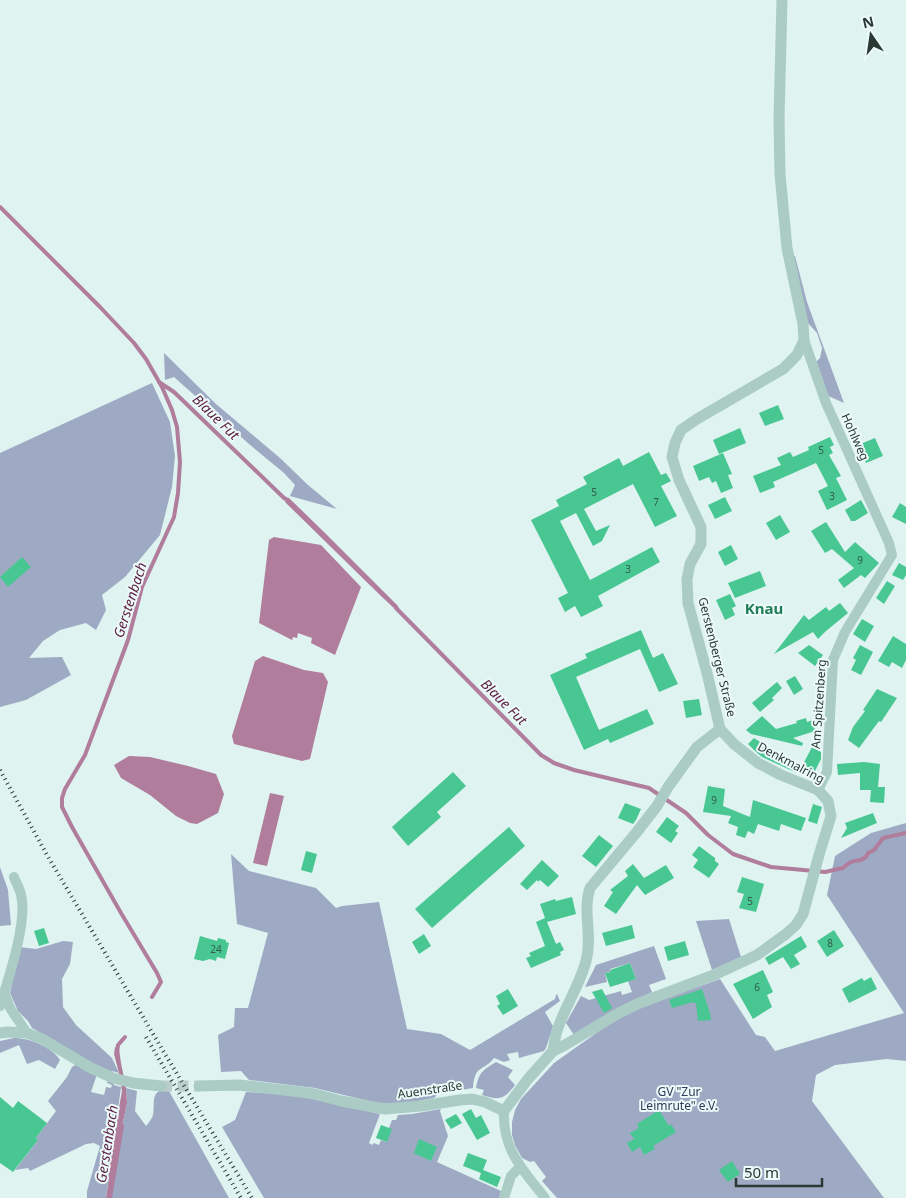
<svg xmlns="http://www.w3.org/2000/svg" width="906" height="1198" font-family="'Noto Sans',sans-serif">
<rect width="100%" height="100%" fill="#dff3f1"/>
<g fill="#9eaac3">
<path d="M795,256l12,46 37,101 -18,-8 -10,-33 4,-4 2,-10 -5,-15 -11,-12 -13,-64z"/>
<path d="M164,353l52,51 64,54 28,27 29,24 -47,-13 5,-11 -11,-12 -35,-29 -75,-67 -9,3z"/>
<path d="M152,383l18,39 5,34 -3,31 -12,48 -35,42 -23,18 4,15 -10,20 -10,-7 -26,7 -17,11 -14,17 33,-1 9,18 -45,25 -26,7v-254z"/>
<path d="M906,823v238l-19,-2 -52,6 -19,10 -4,26 72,97h-327l-15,-17 4,-4 -12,-16 -4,1 -8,-4 -7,-13 -3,-10v-13l3,-12 6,-11 33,-36 55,-39 22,-13 89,-32 36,56 9,2 10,14 129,-38 -77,-118 8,-39 36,-23z"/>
<path d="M231,854l18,17 67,17 20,20 6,-2 37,-4 28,127 34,5 29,16 85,-51 1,-4 1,-1 3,7 -15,11 8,14 -7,22 -2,3 -25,7 -1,-6 -11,2 3,6 -6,2 -10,-4c-10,14 -19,5 -21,30l-35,6 -4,4 -21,4 -32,2 -66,-16 -66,-8 -8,-9 -20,1 -3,-37 16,-8 1,-19h13l20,-75 -31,-9z"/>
<path d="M0,867l8,23 3,35 -11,1z"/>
<path d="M729,919l12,38 -29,13 -16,-49z"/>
<path d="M63,941l10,1 -3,22 -8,15 1,28 13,18 36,33 7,15 -7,-2v1l-20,-9 -60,-35 -4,-7 -10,-10 -8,-18 9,-46 17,2z"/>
<path d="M654,946l12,33 -17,6 3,7 -78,43 -8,-12 15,-27 8,4 32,-9 1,4 10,-3 -4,-11 8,-2 -6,-16 -20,6 1,3 -6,1 2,9 -22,5 11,-22z"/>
<path d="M14,1038c16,0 38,9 46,22l-5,9 -16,-9 -12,4 -8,-19 -19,8v-12z"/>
<path d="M496,1062l17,8 -5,7 7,8c-11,14 -15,16 -33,10l2,-5 -8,-2c3,-16 7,-18 20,-26z"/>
<path d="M75,1065l21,9v3l-5,15 13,3 2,-8 5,1 1,-3 -5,-2 1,-3 5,3 1,2 7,2 -15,111h-19v-7l13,-45 -6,-3 -8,1 -56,27 -2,-3 -13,2 23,-30 -2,-2 20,-27 -8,-10 19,-24 5,-10z"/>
<path d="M126,1088l11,3 -2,20 11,15c3,-4 6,-7 7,-11 2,-7 -2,-21 7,-24 3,-1 6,0 9,0l60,107h-119l8,-53 9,-42z"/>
<path d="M246,1092l37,2 25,4 72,16 -11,29 3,2 2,-2 5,2 2,-5 6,2 2,-14 3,-8h4l2,-5 14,-1 29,-5 -1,2 8,25 -11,26 64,29 -2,7h-235l-42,-71 13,-7z"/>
</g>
<g fill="#b17d9d">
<path d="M281,495l8,3 37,36 72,72 1,5 -3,-1 -15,-14 -95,-93z"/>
<path d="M274,537l47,8 40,42 -26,68 -24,-12 1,-5 -14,-5 -1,5 -4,-1 -1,3 -33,-17 10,-83z"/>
<path d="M263,656l41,14 19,3 5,9 -18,77 -8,2 -68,-17 -2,-8 23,-75z"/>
<path d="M129,756l21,1 38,9 28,8 8,20 -6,19 -21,11 -7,-1 -14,-7 -26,-21 -29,-17 -7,-13z"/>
<path d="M270,793l14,3 -17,70 -14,-3z"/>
<path d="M115,1047l4,2 2,14 5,25 1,15 -9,42 -8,53h-4l2,-13 3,-33 11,-61 -3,-18 -5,-19z"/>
</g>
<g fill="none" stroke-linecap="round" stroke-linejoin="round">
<g stroke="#b17d9d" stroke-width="4">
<path d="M0,207l100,100 34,36 12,16 16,28 10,23 5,17 3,35 -2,31 -4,24 -32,70 -14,53 -43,115 -20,34 -3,9v9l10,20 49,86 36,60 4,9 -9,15"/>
<path d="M159,382l15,10 110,106"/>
<path d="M396,608l145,147 13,8 20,7 75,18 37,25 22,22 25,19 38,13 54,5 13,-3 5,-1 6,-5 5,-2 7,-1 5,-3 2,-4 6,-3 9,-12 23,-5"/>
<path d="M117,1053l1,-8 7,-8"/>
<path d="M110,1198l12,-72"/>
</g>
</g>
<g fill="#49c793">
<path d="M778,405l6,14 -19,7 -6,-13z"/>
<path d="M740,428l6,15 -27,11 -6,-14z"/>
<path d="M830,437l4,8 -4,2 3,6 -4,2 12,21 -5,2 11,22 -20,10 -9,-19 10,-5 -12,-23 -43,19 2,5 -15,6 -7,-17 28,-11 -4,-7 13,-6 3,5 16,-7 -1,-3z"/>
<path d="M875,438l8,18 -17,7 -8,-18z"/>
<path d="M649,452l12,23 5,-2 5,8 -10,5 16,30 -22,11 -22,-43 -49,25 12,22 14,-6 -8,16 -9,5 -17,-33 -16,8 30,59 62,-33 8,15 -62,34 5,10 -22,11 -6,-11 -10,6 -7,-14 10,-5 -37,-73 28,-14 -3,-6 31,-16 -4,-7 36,-19 4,8z"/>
<path d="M723,453l9,21 -4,1 5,13 -12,5 -5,-12 -4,2 -3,-6 -10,4 -6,-15z"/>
<path d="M725,497l7,14 -17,8 -7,-14z"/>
<path d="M861,500l7,13 -13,8h-4l-6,-11z"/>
<path d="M900,503l6,4v17l-14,-7z"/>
<path d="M780,515l10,17 -14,8 -10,-17z"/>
<path d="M826,522l19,30 10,-10 24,21 -14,15 -4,-3 -17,13 -6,-8 16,-12 -22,-19 -7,4 -14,-22z"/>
<path d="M731,545l7,14 -13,7 -7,-14z"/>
<path d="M22,557l9,10 -23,20 -8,-10z"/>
<path d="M899,563l7,4v8l-3,5 -11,-5z"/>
<path d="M760,571l6,15 -31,12 -7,-15z"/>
<path d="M887,581l8,5 -11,18 -8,-6z"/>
<path d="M730,594l6,12 -4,2 3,7 -10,5 -9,-20z"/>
<path d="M840,603l8,10 -22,18 -8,8 -5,-7 -39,22 30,-39 5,5 17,-13 3,4z"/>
<path d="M862,619l12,7 -9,16 -12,-8z"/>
<path d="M641,630l12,28 10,-5 15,31 -19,8 -19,-43 -64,28 23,53 48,-21 7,15 -44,19 -2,-4 -24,11 -34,-75 37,-17 -2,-4z"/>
<path d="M893,636l13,8v16l-4,8 -10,-6 -3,5 -11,-6z"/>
<path d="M809,645l14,10 -8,11 -17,-13z"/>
<path d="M860,645l13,7 -12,23 -10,-5 5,-10 -3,-2z"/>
<path d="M795,676l8,13 -9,6 -8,-14z"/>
<path d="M777,682l5,6 -10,10 2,2 -14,12 -8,-9z"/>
<path d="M877,689l20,9 -16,24 -2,-1 -20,27 -11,-8 5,-13 12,-16 -2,-1z"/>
<path d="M699,699l3,16 -16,3 -3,-17z"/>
<path d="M762,716l14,13 21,-6 -1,-2 10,-3 1,4 6,-2 2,11 -22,7 10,5 -1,3 -51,-12 -5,-4z"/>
<path d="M754,738l46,30 -3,5 -35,-16 -7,-6 -7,-7z"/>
<path d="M812,747l9,5v7l-7,14 -13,-5z"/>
<path d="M864,762l16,2 -2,23h7l-1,16 -14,-1 1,-12h-11v-17l-22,2 -1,-11z"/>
<path d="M453,772l13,14 -29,26 4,5 -33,29 -16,-19z"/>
<path d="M708,786l17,3 -2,17 27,11 3,-17 53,18 -5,13 -20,-7 -2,7 -21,-7 -4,10 -6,-3 -3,7 -9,-3 2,-8 -10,-4 3,-7 -28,-4z"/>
<path d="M625,803l16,6 -5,11 -3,4 -15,-6z"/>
<path d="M813,804l9,3 -5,17 -9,-3z"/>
<path d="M873,813l4,10 -36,15 6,-10 -2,-5z"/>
<path d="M667,817l12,9 -4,5 3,2 -7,10 -15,-11z"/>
<path d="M509,827l16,19 -93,82 -17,-19z"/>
<path d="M599,835l14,11 -17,21 -14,-11z"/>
<path d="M699,846l16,12v3l4,3 -10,14 -16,-11 5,-7 -6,-5z"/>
<path d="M306,851l11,3 -5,19 -11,-3z"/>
<path d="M542,860l17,16 -11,11 -8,-7 -2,2 -1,-2 -10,10 -7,-6z"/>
<path d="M633,864l11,14 22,-13 8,13 -29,17 -8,-10 -21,29 -12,-8 9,-14 -3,-2 18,-14 -3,-5z"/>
<path d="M742,877l22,7 -8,28 -17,-4 5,-14 -7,-2z"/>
<path d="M572,897l4,17 -29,8 9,22 4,-2 4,8 -4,2 1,3 -30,13 -5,-10 5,-2 -2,-3 16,-7 -9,-24 9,-4 -5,-14 15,-5 1,2z"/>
<path d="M632,925l3,13 -29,8 -4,-13z"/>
<path d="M44,928l5,15 -10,3 -5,-15z"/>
<path d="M834,930l10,16 -17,11 -10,-16z"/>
<path d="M424,934l7,12 -12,8 -7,-12z"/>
<path d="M200,936l17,5 1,-3 8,2v2l3,1 -4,16 -8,-2 -1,4 -6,-2 -7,2 -9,-2z"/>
<path d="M801,936l6,11 -13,8 6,9 -9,5 -8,-12 -14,8 -4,-7z"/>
<path d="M685,941l4,14 -21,6 -4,-14z"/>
<path d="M630,963l6,16 -26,8 -5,-14 6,-1 -1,-2z"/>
<path d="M763,970l10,22 -6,3 5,12 -19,12 -20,-35z"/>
<path d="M871,977l6,12 -28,14 -7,-14 20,-11 2,3z"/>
<path d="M508,989l10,17 -15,9 -6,-9 3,-2 -4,-8z"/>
<path d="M602,989l10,19 -8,5 -12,-21z"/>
<path d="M702,989l8,24 1,7 -13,1 -2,-18h-3v-1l-21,6 -3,-8z"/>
<path d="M0,1097l13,11 5,-7 29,22 -11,15 2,2 -25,32 -13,-9z"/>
<path d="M471,1109l5,9 5,-3 9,18 -13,7 -15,-26z"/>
<path d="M659,1110l10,16 2,-2 5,8 -23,14 2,3 -11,6 -4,-8 -8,5 -5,-9 7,-4 -4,-6 9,-5 -2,-4z"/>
<path d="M456,1114l6,9 -11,6 -6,-9z"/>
<path d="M381,1125l11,4 -5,13 -11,-4z"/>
<path d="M419,1139l18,8 -6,14 -17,-8z"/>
<path d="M468,1153l19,7 -4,10 18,7 -4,10 -18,-8 2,-6 -18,-7z"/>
<path d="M732,1161l8,13 -12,8 -9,-12z"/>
</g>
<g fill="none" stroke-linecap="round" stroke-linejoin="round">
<path stroke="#bbcecb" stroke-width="11" stroke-dasharray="11 5.5" stroke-linecap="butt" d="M161,1086h38"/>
<g stroke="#aaccc5" stroke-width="10">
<path d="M804,340l22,63 63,140 3,12 -47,77 -12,28 -6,112 -9,18"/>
<path d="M4,992l6,16 17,25"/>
<path d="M0,1006c8,-26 28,-85 21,-111 -1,-6 -5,-12 -7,-18"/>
<path d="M504,1111c-2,38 19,59 41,87"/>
<path d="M504,1198l7,-22 9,-9"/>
</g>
<g stroke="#aaccc5" stroke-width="11">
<path d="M0,1033l7,-1 20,1 15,6 49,29 22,10 20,5 28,3"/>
<path d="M553,1051c1,-7 2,-15 5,-23 8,-23 22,-44 28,-67 7,-26 -4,-50 4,-73l46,-55 21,-27 11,-19 29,-40 23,-18"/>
<path d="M199,1086l40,-1 54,6 22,3 26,7 44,8 36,-3 39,-6 12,-1 13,3 19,9 24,-32 25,-28 12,-6 54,-32 18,-9 77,-29 43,-20 29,-21 10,-9 7,-11 16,-59 12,-39 -3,-15 -10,-11 -37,-15 -23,-12 -24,-19 -14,-15 -13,-56 -19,-70 -1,-24 3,-15 11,-20v-17l-22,-47 -7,-23 3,-14 6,-13 16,-11 86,-50 14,-14 7,-15 -1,-16 -16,-76 -7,-74 -1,-55 3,-119"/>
</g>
<g stroke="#2a3934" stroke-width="4" stroke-dasharray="1 4" stroke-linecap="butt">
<path d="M0,770l47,85 115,194 90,149"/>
<path d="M146,1037l95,161"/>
</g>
</g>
<g text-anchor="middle" stroke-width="4" stroke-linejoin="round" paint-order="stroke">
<g font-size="10" fill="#325c4c">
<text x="821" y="454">5</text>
<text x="594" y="496">5</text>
<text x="832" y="500">3</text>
<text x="656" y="506">7</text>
<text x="860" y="564">9</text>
<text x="628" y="573">3</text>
<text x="714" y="804">9</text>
<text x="750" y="905">5</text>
<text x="830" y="947">8</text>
<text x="216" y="953">24</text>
<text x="757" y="991">6</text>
</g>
<g font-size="12" fill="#2a3934" stroke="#ecfaf9">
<text transform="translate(855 437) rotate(66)" y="4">Hohlweg</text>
<text transform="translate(717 657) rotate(76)" y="4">Gerstenberger Straße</text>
<text transform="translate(819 704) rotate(-86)" y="4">Am Spitzenberg</text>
<text transform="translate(791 763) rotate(28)" y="4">Denkmalring</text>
<text transform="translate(430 1090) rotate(-8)" y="4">Auenstraße</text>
</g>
<g font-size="12" fill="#2d3958" stroke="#ecfaf9">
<text x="679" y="1096">GV "Zur<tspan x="679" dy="14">Leimrute" e.V.</tspan></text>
</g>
<g font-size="14" font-style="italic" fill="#5c1e42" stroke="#ecfaf9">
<text transform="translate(216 417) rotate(44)" y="5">Blaue Fut</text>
<text transform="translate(130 600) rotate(-72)" y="5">Gerstenbach</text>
<text transform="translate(504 702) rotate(45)" y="5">Blaue Fut</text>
<text transform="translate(107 1144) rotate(-81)" y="5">Gerstenbach</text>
</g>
<g font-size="15" font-weight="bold" fill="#207d56" stroke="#ecfaf9">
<text x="764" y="614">Knau</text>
</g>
</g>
<g transform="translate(871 35) rotate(347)" stroke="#ecfaf9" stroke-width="4" paint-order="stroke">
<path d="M0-4L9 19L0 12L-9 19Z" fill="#2a3934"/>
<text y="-8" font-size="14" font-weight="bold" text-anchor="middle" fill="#2a3934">N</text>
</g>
<path d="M736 1178v8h86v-8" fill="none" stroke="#2a3934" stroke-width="2.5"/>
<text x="744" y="1178" font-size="15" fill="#2a3934" stroke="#ecfaf9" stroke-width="4" paint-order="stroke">50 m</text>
</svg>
